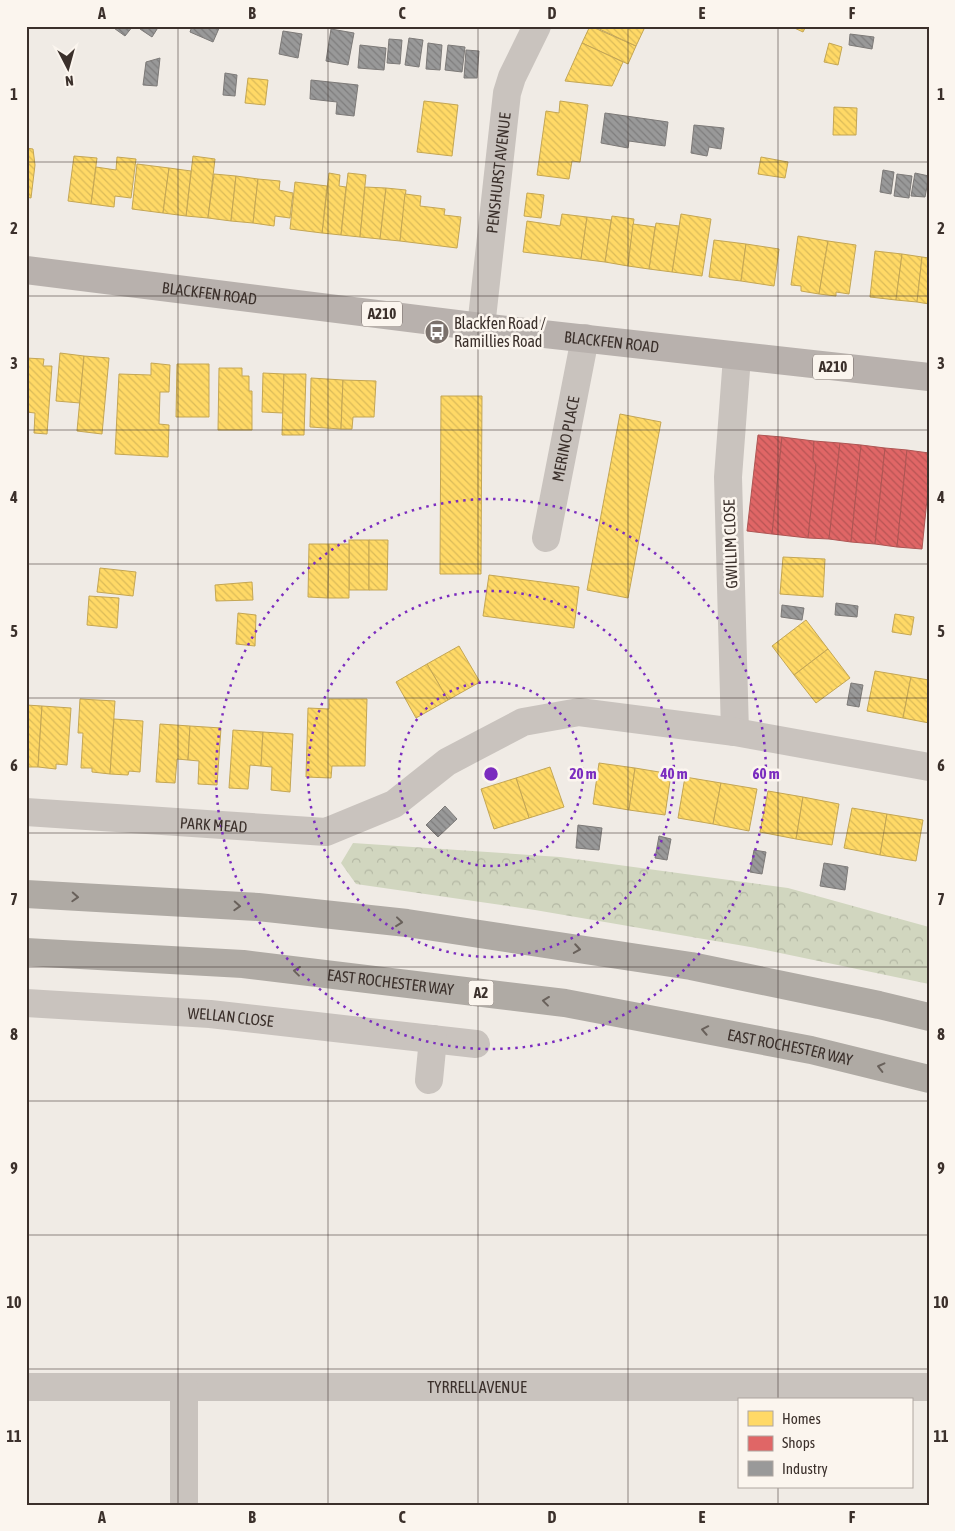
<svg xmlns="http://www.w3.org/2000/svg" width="955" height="1531" font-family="'Asap Condensed',sans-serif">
<defs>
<pattern id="forest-crowns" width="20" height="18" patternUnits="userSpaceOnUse" patternTransform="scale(1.25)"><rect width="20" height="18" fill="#d1d6bf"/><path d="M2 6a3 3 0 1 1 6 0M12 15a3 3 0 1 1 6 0" fill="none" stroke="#b4b8a4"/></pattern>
<pattern id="homes-back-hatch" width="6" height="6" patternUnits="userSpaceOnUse" patternTransform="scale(1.25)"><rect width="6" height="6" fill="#ffd966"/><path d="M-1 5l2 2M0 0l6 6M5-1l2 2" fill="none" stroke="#dbbb59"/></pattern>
<pattern id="shops-back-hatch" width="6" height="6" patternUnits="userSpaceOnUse" patternTransform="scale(1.25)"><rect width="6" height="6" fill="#e06666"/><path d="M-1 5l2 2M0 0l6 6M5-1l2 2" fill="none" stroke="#b75454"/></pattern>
<pattern id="industry-back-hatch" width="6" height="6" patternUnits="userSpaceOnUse" patternTransform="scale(1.25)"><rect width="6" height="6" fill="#999"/><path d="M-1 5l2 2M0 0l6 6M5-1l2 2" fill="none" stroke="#7e7d7d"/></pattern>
</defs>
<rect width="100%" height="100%" fill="#f0ebe5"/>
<path fill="url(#forest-crowns)" d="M353,843l207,14 228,31 141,39v57l-173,-36 -221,-38 -179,-26 -15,-21z"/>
<g fill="url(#homes-back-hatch)" stroke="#c4a654">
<path d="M590,26l46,20 -8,18 -46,-21z"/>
<path d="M593,26h46l5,3 -8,17z"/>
<path d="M790,26h16l-3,6z"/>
<path d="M582,43l41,19 -11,24 -47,-5z"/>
<path d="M829,43l13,4 -4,18 -14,-3z"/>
<path d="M248,78l20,2 -3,25 -20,-2z"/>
<path d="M424,101l34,4 -6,51 -35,-4z"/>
<path d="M560,101l28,4 -8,57 -8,-1 -3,18 -32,-4 9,-64 13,2z"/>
<path d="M834,107l23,1 -1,27h-23z"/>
<path d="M26,148l7,1 2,16 -4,33 -5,-1z"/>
<path d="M74,156l23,2 -6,46 -23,-3z"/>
<path d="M193,156l22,3 -7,59 -22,-2z"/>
<path d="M117,157l19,2 -5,39 -16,-2 -1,11 -23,-3 5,-37 20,3z"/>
<path d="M761,157l27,5 -3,16 -27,-4z"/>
<path d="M137,164l32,4 -6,45 -31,-4z"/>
<path d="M169,168l22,3 -5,45 -23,-3z"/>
<path d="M329,173l11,2 -1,11 7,1 -5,48 -19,-2z"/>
<path d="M348,173l18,2 -6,62 -19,-2z"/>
<path d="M214,174l22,2 -5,45 -23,-3z"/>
<path d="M236,176l22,3 -5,44 -22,-2z"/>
<path d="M258,179l22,2 -1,9 14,3 -3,25 -15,-2 -1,10 -21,-3z"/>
<path d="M295,182l32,4 -5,47 -32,-4z"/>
<path d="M365,187l21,1 -6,51 -20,-2z"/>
<path d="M386,188l20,2 -6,51 -20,-2z"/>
<path d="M527,193l17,2 -3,23 -17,-2z"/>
<path d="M405,194l16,2 -1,10 25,3 -1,6 17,2 -4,31 -57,-7z"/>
<path d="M562,214l25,3 -6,42 -58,-7 4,-31 33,5z"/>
<path d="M681,214l30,5 -9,57 -30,-4z"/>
<path d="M612,216l22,3 -6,47 -23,-4z"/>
<path d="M587,217l24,3 -6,42 -24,-3z"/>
<path d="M656,223l23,3 -7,46 -23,-3z"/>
<path d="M633,224l22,3 -6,42 -21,-3z"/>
<path d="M798,236l30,5 -9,53 -18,-3v-5l-10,-1z"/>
<path d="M714,240l32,4 -5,37 -32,-4z"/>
<path d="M828,241l28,4 -7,49 -13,-2v4l-17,-2z"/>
<path d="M746,244l33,5 -5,37 -33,-5z"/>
<path d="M875,251l27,3 -6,46 -26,-3z"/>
<path d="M902,254l20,3 -5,45 -21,-2z"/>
<path d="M922,257l7,1v46l-12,-2z"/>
<path d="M60,353l24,3 -4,47 -24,-2z"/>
<path d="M84,356l25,2 -7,76 -25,-3z"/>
<path d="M26,358l18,1 -1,7h9l-5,68 -13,-1 1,-20 -9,-1z"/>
<path d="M151,363l19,2 -1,27h-9l-1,32 10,1 -1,32 -53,-3 4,-80 32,1z"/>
<path d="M177,364h32v53h-33z"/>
<path d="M219,368h23v8h7v15h3v39h-34z"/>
<path d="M263,373l21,1 -1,39 -21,-1z"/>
<path d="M284,374h22l-2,61h-22z"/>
<path d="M311,378l32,2 -2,49 -31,-2z"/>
<path d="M343,380l33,1 -2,36h-21l-1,12h-11z"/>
<path d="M441,396h41l-1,178h-41z"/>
<path d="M620,414l41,8 -33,176 -41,-8z"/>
<rect x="349" y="540" width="20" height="50"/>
<path d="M369,540h19l-1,50h-18z"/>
<path d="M309,544h20l-1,54 -20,-1z"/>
<path d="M329,544h20v54h-21z"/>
<path d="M783,557l42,2 -2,38 -43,-3z"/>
<path d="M100,568l36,4 -3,24 -36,-4z"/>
<path d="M489,575l90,12 -5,41 -91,-12z"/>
<path d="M252,582l1,18 -37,1 -1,-16z"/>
<path d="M89,596l30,2 -2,30 -30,-3z"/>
<path d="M238,613l18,2 -1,31 -19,-2z"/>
<path d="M895,614l19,3 -3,18 -19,-3z"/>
<path d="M806,620l22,29 -34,26 -22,-29z"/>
<path d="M459,646l21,36 -32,18 -21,-36z"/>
<path d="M828,649l22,29 -34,25 -22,-28z"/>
<path d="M427,664l21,36 -32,18 -20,-36z"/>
<path d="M875,671l36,6 -8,41 -36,-7z"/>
<path d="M911,677l18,3v43l-26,-5z"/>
<path d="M80,699l35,2 -5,73 -18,-2v-4h-11l2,-35h-5z"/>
<path d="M329,699h38l-2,67h-33l-1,12 -25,-1 2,-69 21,1z"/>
<path d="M26,705l16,1 -4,61h-12z"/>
<path d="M42,706l29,2 -4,57 -11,-1v5l-18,-2z"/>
<path d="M114,719l29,2 -3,51 -11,-1 -1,4 -18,-1z"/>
<path d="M160,724l30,2 -2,34 -11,-1 -2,24 -19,-1z"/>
<path d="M190,726l31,2 -4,57 -19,-1 1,-23 -11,-1z"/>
<path d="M233,730l30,2 -2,34 -11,-1 -2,24 -19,-1z"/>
<path d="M263,732l30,2 -3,58 -19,-2 1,-23 -11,-1z"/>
<path d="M599,763l36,5 -6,42 -36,-6z"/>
<path d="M550,767l14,40 -35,11 -13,-40z"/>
<path d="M635,768l36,6 -6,41 -36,-5z"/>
<path d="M685,777l36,6 -8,41 -35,-6z"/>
<path d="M516,778l13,40 -35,11 -13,-40z"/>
<path d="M721,783l36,6 -8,42 -36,-7z"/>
<path d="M768,791l35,6 -7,42 -36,-7z"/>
<path d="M803,797l36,7 -7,41 -36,-6z"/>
<path d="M852,808l35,6 -7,41 -36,-7z"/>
<path d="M887,814l36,6 -7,41 -36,-6z"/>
</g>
<g fill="url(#shops-back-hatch)" stroke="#ae5654">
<path d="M758,435l24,2 -10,97 -25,-3z"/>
<path d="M782,437l32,4 -1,18 3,6 -8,73 -36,-4z"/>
<path d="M814,441l26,2 -11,96 -21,-1 8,-73 -3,-6z"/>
<path d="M840,443l21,2 -10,97 -22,-3z"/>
<path d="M861,445l24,3 -10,96 -24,-2z"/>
<path d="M885,448l22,2 -10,97 -22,-3z"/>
<path d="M907,450l22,3v27l-7,69 -25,-2z"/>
</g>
<g fill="url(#industry-back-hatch)" stroke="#7d7a78">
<path d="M111,26h22l-8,10z"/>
<path d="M141,26h18l-7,11 -12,-8z"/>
<path d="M192,26h28l-7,16 -23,-10z"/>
<path d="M331,29l23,4 -6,32 -22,-4z"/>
<path d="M283,31l19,3 -4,24 -19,-4z"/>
<path d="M850,34l24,3 -2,12 -23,-4z"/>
<path d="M409,38l14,2 -4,27 -14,-2z"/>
<path d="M389,39l13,1 -2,24 -13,-1z"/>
<path d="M428,43l14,2 -2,25 -14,-1z"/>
<path d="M360,45l26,3 -2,22 -26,-2z"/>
<path d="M448,45l17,2 -3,25 -17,-2z"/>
<path d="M466,50l13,1 -2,27h-13z"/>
<path d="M160,58l-3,28 -14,-1 3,-23z"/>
<path d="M225,73l12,2 -2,21 -12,-1z"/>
<path d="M311,80l47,5 -4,31 -18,-2 1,-12 -27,-3z"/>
<path d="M605,113l63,9 -3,24 -36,-5 -1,7 -27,-5z"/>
<path d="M694,125l30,3 -3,21 -12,-2 -2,9 -16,-3z"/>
<path d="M883,170l11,2 -3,22 -11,-2z"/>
<path d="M915,173l14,3 -4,21 -14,-1z"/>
<path d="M897,174l15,2 -3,22 -15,-2z"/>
<path d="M836,603l22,3 -1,11 -22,-2z"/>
<path d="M782,605l22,3 -2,12 -21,-3z"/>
<path d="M851,683l12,2 -4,22 -12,-2z"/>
<path d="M445,806l12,13 -19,18 -12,-12z"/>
<path d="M578,825l24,3 -3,22 -23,-2z"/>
<path d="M659,836l12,3 -4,21 -12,-2z"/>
<path d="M754,850l12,2 -4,22 -12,-2z"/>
<path d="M824,863l24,4 -3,23 -25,-4z"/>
</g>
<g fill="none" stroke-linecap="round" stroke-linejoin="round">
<g stroke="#c9c3be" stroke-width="28">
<path id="s1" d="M481,327l26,-234 5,-16 25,-51"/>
<path id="s2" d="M546,538l39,-200"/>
<path d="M735,732l-7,-255 9,-120"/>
<path id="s3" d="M26,812l300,20 68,-28 53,-42 76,-40 56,-10 156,20 194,35"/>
<path id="s4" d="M26,1003l184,11 266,30"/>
<path d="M429,1080l4,-41"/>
<path id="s5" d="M26,1387h903"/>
<path d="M184,1388v117"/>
</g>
<path stroke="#b8b1ad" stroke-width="28" id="s6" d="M26,270l455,57 448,50"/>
<g stroke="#afaaa4" stroke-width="28">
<path d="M26,894l232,13 149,16 284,43 188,39 50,12"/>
<path id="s7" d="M26,952l217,12 322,39 246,47 118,29"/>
</g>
</g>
<defs><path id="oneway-chevron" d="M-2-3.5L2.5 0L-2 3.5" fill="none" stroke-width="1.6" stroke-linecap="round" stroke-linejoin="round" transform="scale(1.25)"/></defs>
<g stroke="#69615b">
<use href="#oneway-chevron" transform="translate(75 897) rotate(3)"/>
<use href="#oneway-chevron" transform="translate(237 906) rotate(3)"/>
<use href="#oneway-chevron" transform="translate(399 922) rotate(6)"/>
<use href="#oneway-chevron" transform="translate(577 949) rotate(9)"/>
<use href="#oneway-chevron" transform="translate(297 971) rotate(-173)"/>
<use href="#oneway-chevron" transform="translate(546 1001) rotate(-173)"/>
<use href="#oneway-chevron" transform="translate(705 1030) rotate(-169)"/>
<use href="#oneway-chevron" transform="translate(881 1067) rotate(-166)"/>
</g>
<path fill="none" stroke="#3b302b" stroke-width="1" stroke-opacity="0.55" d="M178,26v1479M328,26v1479M478,26v1479M628,26v1479M778,26v1374M26,162h903M26,296h903M26,430h903M26,564h903M26,698h903M26,833h903M26,967h903M26,1101h903M26,1235h903M26,1369h903M778,1487v18"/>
<g fill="none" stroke="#7b2cbf" stroke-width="2.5" stroke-dasharray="2.5 5">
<circle cx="491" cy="774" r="92"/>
<circle cx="491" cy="774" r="183"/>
<circle cx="491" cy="774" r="275"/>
</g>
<defs>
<symbol id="bus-disc" viewBox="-11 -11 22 22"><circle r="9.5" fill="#7a716c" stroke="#fbf5ee"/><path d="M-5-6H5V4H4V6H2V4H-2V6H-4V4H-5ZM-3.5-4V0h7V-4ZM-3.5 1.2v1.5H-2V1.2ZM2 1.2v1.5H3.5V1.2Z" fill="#fff"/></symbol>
</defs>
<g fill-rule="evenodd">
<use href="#bus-disc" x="423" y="318" width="28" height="28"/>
</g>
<g text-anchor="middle" stroke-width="5" stroke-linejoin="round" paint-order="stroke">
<g fill="#fbf5ee" stroke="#756b66" stroke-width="1">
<rect x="362" y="301.5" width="40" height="25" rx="4"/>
<rect x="813" y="354.5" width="40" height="25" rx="4"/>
<rect x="468.5" y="980.5" width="25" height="25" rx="4"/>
</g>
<g font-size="15" font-weight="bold" fill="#3b302b">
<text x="382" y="319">A210</text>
<text x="833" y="372">A210</text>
<text x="481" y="998">A2</text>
</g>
<g font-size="16" fill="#3b302b" stroke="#fbf5ee">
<text dy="6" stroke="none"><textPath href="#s1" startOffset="155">PENSHURST AVENUE</textPath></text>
<text dy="6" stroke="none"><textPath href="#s6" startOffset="185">BLACKFEN ROAD</textPath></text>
<text dy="6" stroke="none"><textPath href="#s6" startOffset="590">BLACKFEN ROAD</textPath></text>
<text dy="6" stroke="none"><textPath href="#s2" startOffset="101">MERINO PLACE</textPath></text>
<text transform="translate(730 544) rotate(-92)" y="6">GWILLIM CLOSE</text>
<text dy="6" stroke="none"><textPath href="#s3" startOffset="188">PARK MEAD</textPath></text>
<text dy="6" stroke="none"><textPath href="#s7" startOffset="366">EAST ROCHESTER WAY</textPath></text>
<text dy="6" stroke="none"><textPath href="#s4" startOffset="205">WELLAN CLOSE</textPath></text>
<text dy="6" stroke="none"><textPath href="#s7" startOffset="771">EAST ROCHESTER WAY</textPath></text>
<text dy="6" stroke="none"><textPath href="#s5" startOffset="451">TYRRELL AVENUE</textPath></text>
</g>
<g font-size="16" fill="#3b302b" stroke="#fbf5ee" text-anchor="start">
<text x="454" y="329">Blackfen Road /<tspan x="454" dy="18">Ramillies Road</tspan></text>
</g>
</g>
<circle cx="491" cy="774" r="8" fill="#7b2cbf" stroke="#fbf5ee" stroke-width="2.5"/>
<g font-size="15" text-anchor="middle" font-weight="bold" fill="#7b2cbf" stroke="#fbf5ee" stroke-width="5" stroke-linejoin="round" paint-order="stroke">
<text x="583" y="779">20 m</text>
<text x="674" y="779">40 m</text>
<text x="766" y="779">60 m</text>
</g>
<rect width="955" height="1531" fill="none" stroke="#fbf5ee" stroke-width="55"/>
<rect x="738" y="1398" width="175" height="90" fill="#fbf5ee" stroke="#aea6a0"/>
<rect x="748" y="1411" width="25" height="15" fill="#ffd966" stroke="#aea6a0"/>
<text x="782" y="1424" font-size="15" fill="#3b302b">Homes</text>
<rect x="748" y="1436" width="25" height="15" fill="#e06666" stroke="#aea6a0"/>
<text x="782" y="1448" font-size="15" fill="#3b302b">Shops</text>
<rect x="748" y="1461" width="25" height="15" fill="#999999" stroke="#aea6a0"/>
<text x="782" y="1474" font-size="15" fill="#3b302b">Industry</text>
<g transform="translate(68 68) rotate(174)" stroke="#fbf5ee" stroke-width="4" paint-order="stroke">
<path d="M0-4L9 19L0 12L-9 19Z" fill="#3b302b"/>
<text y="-8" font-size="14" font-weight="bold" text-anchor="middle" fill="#3b302b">N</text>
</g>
<rect x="28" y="28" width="900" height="1476" fill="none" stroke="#3b302b" stroke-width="2"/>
<g font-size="16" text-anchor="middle" font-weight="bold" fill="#3b302b">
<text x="102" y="19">A</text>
<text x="252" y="19">B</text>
<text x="402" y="19">C</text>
<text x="552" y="19">D</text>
<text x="702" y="19">E</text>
<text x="852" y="19">F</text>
<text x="14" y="100">1</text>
<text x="941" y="100">1</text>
<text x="14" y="234">2</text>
<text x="941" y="234">2</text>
<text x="14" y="369">3</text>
<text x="941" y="369">3</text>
<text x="14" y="503">4</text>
<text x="941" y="503">4</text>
<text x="14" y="637">5</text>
<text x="941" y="637">5</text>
<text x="14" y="771">6</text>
<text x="941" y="771">6</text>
<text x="14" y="905">7</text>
<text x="941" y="905">7</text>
<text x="14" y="1040">8</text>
<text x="941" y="1040">8</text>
<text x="14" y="1174">9</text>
<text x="941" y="1174">9</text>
<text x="14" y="1308">10</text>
<text x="941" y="1308">10</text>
<text x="14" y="1442">11</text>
<text x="941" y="1442">11</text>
<text x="102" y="1523">A</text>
<text x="252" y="1523">B</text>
<text x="402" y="1523">C</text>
<text x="552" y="1523">D</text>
<text x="702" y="1523">E</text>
<text x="852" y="1523">F</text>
</g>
</svg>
